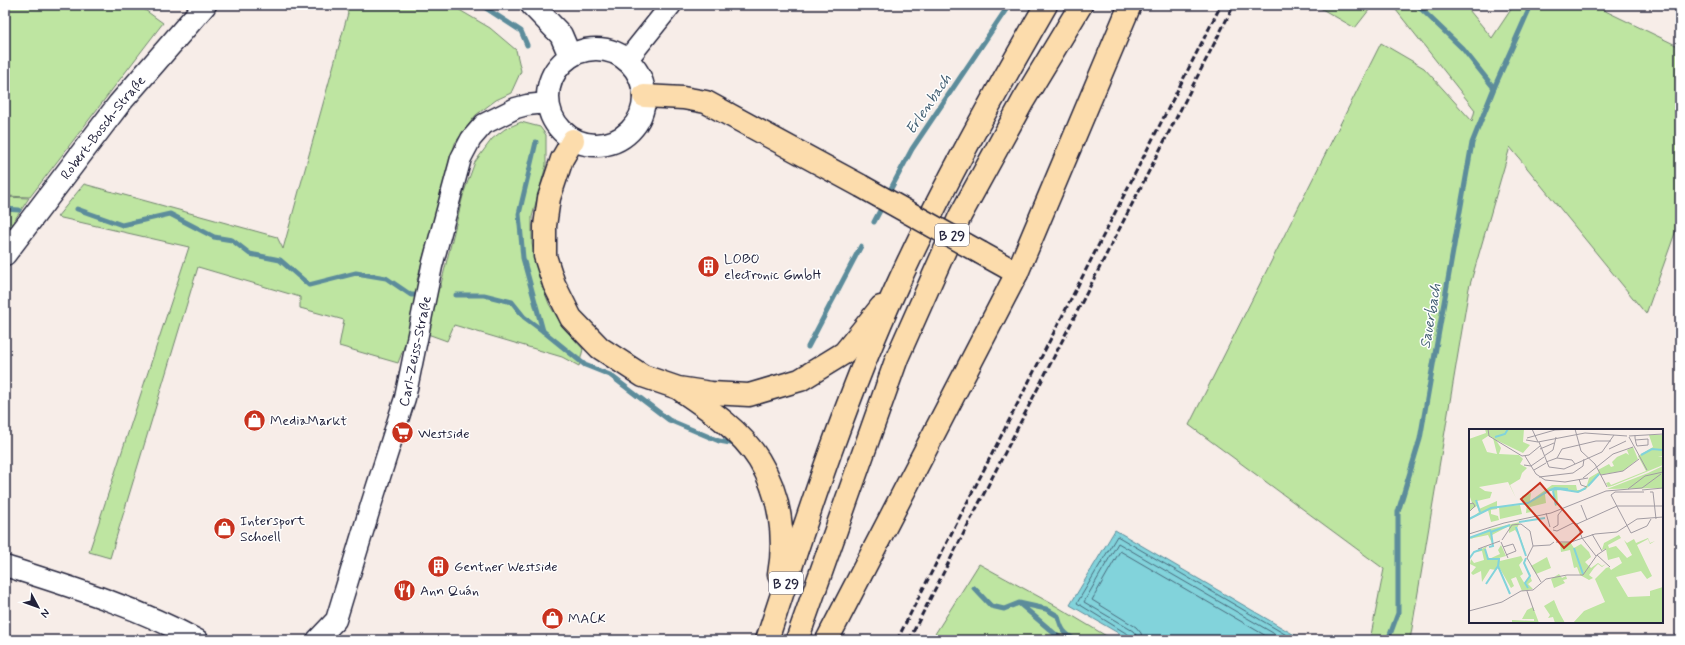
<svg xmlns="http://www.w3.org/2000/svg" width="1685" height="645" font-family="Mynerve,sans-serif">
<rect width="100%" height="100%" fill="#f7ede8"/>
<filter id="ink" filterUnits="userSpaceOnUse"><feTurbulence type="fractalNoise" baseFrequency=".025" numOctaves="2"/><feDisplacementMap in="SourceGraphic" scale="8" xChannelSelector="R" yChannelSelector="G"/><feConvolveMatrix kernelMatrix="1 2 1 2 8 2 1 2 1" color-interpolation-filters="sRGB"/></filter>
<g filter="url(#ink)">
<g fill="#bee5a1" stroke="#70846e">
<path d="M5,5h133l25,18 -133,174 -25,-1z"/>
<path d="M344,5h107l39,23 26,22 5,21 -10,22 -15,7 -20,15 -21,28 -38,137 23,8 24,-96 11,-30 17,-23 13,-10 16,-7 19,5 6,8v30l-14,52v27l7,33 10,27 14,23 20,22 -4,17 -17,-9 -108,-32 -7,16 -36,-13 -13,35 -59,-17 5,-26 -44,-12v-11l-102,-30 -88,291 -21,-6 100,-305 -132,-30 27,-33 193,53 6,12 65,-236z"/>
<path d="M1315,5h58l-18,23z"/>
<path d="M1392,5h73l27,33 22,-33h79l87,42v172l-34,95 -136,-167 -41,141 -59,352h-40l14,-71 -195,-144 192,-382 43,25 48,53 3,-11z"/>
<path d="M5,197l24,1 -23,35h-1z"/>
<path d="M979,564l77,42 57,34h-169l-9,-6z"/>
</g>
<path fill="#82d3db" stroke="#5c8c9b" d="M1115,530l188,110h-173l-60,-35z"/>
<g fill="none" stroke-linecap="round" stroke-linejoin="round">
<g stroke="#48697b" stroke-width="1">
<path d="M1131,640l-2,-5 -52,-32 40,-67 178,104"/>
<path d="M1136,640v-5l-3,-4 -49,-29 34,-59 167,97"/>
<path d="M1142,640l-1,-7 -5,-6 -44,-27 28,-49 153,89"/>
</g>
<g stroke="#5c8c9b" stroke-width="5">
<path d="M481,5l40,26 6,14"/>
<path d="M1417,5l46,44 31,39"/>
<path d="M536,142l-17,72 4,44 20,73"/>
<path d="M887,196l25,-47 97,-144"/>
<path d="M5,209l14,1"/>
<path d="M77,209l45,16 48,-11 44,23 18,3 18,14 30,6 29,25 47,-12 30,5 25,17h10"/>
<path d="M874,222l9,-17"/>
<path d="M456,295h28l28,7 12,15 19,14 42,34 25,10 59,45 50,21 17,3"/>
<path d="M808,347l53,-101"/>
<path d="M974,588l17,18 13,3 15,-6 27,6 12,7c3,13 6,18 18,24"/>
<path d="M1020,604l42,36"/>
<path d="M1388,640l10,-27v-101l22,-73 52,-296 22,-55 37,-83"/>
</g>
<defs>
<g id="street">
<path d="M627,60l44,-55"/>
<path d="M5,566c66,21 132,41 193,74"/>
<path id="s1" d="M317,640l19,-20 35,-115 34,-107 27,-132 29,-108 10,-19 13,-15 32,-16 11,-3 20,-2"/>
</g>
<g id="secondary">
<path d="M532,5l29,30 9,21"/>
<circle cx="596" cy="97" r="48"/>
<path id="s2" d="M5,254l114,-150 86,-99"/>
</g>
<g id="highway">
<path d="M644,96l39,2 23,4 155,84"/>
<path d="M573,140l-11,19 -13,39 -4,28v30l9,28 17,34 29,30 43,28 35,12 33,5 38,2 51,-15 44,-27 37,-46"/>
<path d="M981,253l36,20"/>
<path d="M682,391c28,19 59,40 77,69 21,34 27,76 20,115"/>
<path d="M767,640c39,-119 78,-240 130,-354 44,-97 96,-189 149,-281"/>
<path d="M797,640l100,-282 63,-142 63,-115 58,-96"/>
<path d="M827,640l190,-367 113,-268"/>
</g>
</defs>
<use href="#street" stroke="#22223b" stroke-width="23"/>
<use href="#secondary" stroke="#22223b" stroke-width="25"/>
<use href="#highway" stroke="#22223b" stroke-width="25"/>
<use href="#street" stroke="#fff" stroke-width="20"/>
<use href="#secondary" stroke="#fff" stroke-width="22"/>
<use href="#highway" stroke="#fcdcac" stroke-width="22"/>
<g stroke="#22223b" stroke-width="3" stroke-dasharray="6 3" stroke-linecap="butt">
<path d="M897,640l324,-635"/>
<path d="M909,640l325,-635"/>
</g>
<defs>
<path id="highway-bridge" d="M861,186l120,67"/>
</defs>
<use href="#highway-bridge" stroke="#22223b" stroke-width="25" stroke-linecap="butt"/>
<use href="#highway-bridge" stroke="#fcdcac" stroke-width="22"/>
</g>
</g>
<defs>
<symbol id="building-disc" viewBox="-11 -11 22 22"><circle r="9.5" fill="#c8321e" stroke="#fff"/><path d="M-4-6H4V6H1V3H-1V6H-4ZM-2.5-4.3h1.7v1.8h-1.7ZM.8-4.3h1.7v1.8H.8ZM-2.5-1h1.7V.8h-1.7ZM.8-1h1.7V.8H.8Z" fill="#fff"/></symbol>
<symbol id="shop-disc" viewBox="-11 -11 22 22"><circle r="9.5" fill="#c8321e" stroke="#fff"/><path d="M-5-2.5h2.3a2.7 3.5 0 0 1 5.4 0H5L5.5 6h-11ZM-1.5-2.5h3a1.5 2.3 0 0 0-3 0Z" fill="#fff"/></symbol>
<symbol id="supermarket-disc" viewBox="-11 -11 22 22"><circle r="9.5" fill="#c8321e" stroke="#fff"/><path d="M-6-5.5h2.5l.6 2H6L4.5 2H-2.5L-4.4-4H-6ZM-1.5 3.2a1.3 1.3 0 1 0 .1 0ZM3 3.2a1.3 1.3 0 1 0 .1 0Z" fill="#fff"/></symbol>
<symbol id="restaurant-disc" viewBox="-11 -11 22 22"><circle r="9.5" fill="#c8321e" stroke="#fff"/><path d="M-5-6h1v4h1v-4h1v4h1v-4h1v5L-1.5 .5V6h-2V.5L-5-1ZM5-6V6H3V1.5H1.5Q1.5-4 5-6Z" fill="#fff"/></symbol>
</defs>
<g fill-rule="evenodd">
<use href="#building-disc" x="696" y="254" width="25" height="25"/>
<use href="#shop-disc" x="242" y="408" width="25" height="25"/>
<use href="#supermarket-disc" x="390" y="420" width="25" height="25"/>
<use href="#shop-disc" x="212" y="516" width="25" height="25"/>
<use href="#building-disc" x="426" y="554" width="25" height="25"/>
<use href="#restaurant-disc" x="392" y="578" width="25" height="25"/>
<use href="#shop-disc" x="540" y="606" width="25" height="25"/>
</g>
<g text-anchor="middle" stroke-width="3" stroke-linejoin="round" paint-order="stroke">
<g fill="#fff" stroke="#646476" stroke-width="1">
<rect x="935" y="224" width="34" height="22" rx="3"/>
<rect x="769" y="572" width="34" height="22" rx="3"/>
</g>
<g font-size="13" font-weight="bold" fill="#22223b">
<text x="952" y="240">B 29</text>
<text x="786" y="588">B 29</text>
</g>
<g font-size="14" fill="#22223b" stroke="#fff">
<text dy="5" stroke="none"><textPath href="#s2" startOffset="160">Robert-Bosch-Straße</textPath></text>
<text dy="5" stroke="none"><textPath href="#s1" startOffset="308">Carl-Zeiss-Straße</textPath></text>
</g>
<g font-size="14" fill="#22223b" stroke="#fff" text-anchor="start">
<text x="724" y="263">LOBO<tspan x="724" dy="16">electronic GmbH</tspan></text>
<text x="270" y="425">MediaMarkt</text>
<text x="418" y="438">Westside</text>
<text x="240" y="525">Intersport<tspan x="240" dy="16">Schoell</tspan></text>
<text x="454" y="571">Gentner Westside</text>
<text x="420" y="595">Ann Quán</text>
<text x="568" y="623">MACK</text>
</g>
<g font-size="15" font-style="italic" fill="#446073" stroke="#fff">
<text transform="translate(928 104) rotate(-56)" y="5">Erlenbach</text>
<text transform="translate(1430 316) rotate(-80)" y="5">Sauerbach</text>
</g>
</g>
<g transform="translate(1469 429)">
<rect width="194" height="194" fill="#f7ede8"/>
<path d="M16,0h39l-1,13 7,3 -7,8 -27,-13 5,8 -2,6 20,1 4,4 -3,5 7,4 -5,5 -2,6 -10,6 6,13 -8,-16 -29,5 6,4 7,1 -2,6 -13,3 2,8 18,-8v8l-6,1v4l7,2 1,4 -8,2 -3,-12 -19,10 10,-8 -2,-6 -8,5v-6l3,-2 -3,-9v-55l17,-6zM19,7l5,2 4,16 -10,-2 -5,-12zM180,6h14v21l-5,1h5v8l-51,21 -4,1 -2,-4 3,-1 2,3 35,-14 -8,-15 15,-9zM164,18l5,12 -15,12 -24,4 -12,13 -7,4 -23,-3 1,16 -3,1 -2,-16 -3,1 -5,3 1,9 -16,4 -1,-2 2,7 -5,1 1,-9 -4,1 -1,-9 9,-3 -1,8 22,-16h24l1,5h5l5,-5 2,-7 10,-6 -1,-2 11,-6 2,3 3,-1 -2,-4 5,-5 9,-4 3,2 -2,-5zM194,37v22l-56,1 41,-16zM51,76l2,9 -22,5 -1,-12zM51,93l-3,6 10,28 -9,-22 -3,-4 -6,3v-7l-17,9v8l-4,-8 -19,4 21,-10zM150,106l2,3 -13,7 1,3 7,-2 11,12 5,-3 -8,-15 3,3 7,-4 2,4 12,-5 2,5 5,-2 -1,-3 1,3 -5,3 -2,-5 -11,6 15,31 -5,3 -6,-8 -25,6 12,20 22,-1v-5l13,-4v36h-90l11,-12 21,-9 -10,-23 11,-11 3,-1 2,3 11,-7 -3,-6 -11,3 -2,-11 -4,1 2,-7zM101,113l4,6 7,-4 8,8 2,5 -6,5 6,6 7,-5 4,3 4,-2 -4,3 -4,-3 -4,4 -5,7 4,3 -4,2 -9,-5 -3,-8 -3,1 -4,-18 -9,2 -1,-9zM32,116l5,11 -7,2 1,3 21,-5 2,4 -4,5 4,9 -3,2 5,8 5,-8 2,5 -4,3 5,5 -11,2 -6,-14 -5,2 3,7 -3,2 -12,-21 -3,3 -6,-1 -8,13 -1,-11 -8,4 -2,-2 5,-6 -6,-3 1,-5 3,4 10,-3 -2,-9 -6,1 11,-6 -2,4 4,9 11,-5 -2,-4zM78,128l4,11 -15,6 -5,-8zM90,145l3,4 4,-2 1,3 -4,1 2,3 -11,5 -3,-9zM85,171l5,12 6,11h-10l-2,-6 -5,1 2,-3 -6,-9zM64,178l6,16h-27v-3l22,1v-2h-12l5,-9z" fill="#bee5a1" fill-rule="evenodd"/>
<path fill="none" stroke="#82d3db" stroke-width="2" d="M26,8l10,-3 3,-5M172,26l11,-6 11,1M119,57l11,-12M81,61l5,-2 13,1M84,62l3,14M7,71l4,12M0,90l22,-11 37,-5 22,-13 9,-1 19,3 8,-4M50,93l26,-4M47,98l10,29M0,109l22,-8M20,118l4,-1 -2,-14 19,-7M105,119l9,26M16,120l3,10h11l-1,7 12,28M57,129l-2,5 6,13 -5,7 3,5M0,130l5,-7 8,-3M17,155l12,-18"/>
<path fill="none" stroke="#a29ca3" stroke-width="1" d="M19,0l1,7 33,20 7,-1 11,-9M63,0l6,13M106,0l6,22 14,13 12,23M166,6v3l1,5 1,3 11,-1v-6l-13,1M160,7l34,-2M160,8l18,33M58,9l28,-8 20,-1M57,11l12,2 47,-9 42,3M70,13l10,25 15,2 38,-17 12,-17M71,20l14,-6M140,20l17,-8M56,27l11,18 9,6 20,2 23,-4M75,27l9,-6 3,-13M88,29l5,-9 34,-8h15M77,33l11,-4 15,2 3,4M55,36l7,1 13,-9M65,41l12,-7M132,46l22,-4 16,-12M70,48l34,-4 10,-7 1,-7M114,49l30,-24 20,-7M110,50l2,6 6,2M159,60l17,-13 18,-4M173,61l21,-2M175,63h-29l-4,3 20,38 16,-7 4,-7M181,63h3l3,27M0,75l4,-1 2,3 -6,6M112,76l6,15M169,77h25M77,84l4,14M108,95l5,14 14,18M84,99l5,-3v-10l4,-5M84,101l4,1 16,-8 4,1 40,-18h21M0,105l35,-11 47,-10 55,-22 36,-3 19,-14M123,105l10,17M33,111l10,-15 9,-1 9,7 3,15M32,113l7,16M87,113h15l24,-8 22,-2 20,-13 26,-2M64,117l-6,12 14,24M64,117l17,-1 4,-3M34,118l10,-3 3,7 -10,4M9,120l22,-8M128,126l13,12M58,162l7,20M0,182l33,-9 19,-11 12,-1 13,-11 21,-4h16l14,-20 9,-6"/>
<path fill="#c8321e" fill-opacity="0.15" stroke="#c8321e" stroke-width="2" d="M71,54l42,49 -18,16 -43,-49z"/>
<rect width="194" height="194" fill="none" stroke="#22223b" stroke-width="2"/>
</g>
<rect width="1685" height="645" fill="none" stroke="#fff" stroke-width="20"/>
<rect x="10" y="10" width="1665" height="625" fill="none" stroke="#22223b" stroke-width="1.5" filter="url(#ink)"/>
<g transform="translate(38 607) rotate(131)" stroke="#ffffff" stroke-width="3" paint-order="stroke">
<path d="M0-3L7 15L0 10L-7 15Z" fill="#22223b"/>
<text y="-6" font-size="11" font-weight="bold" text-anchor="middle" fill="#22223b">N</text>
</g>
</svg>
